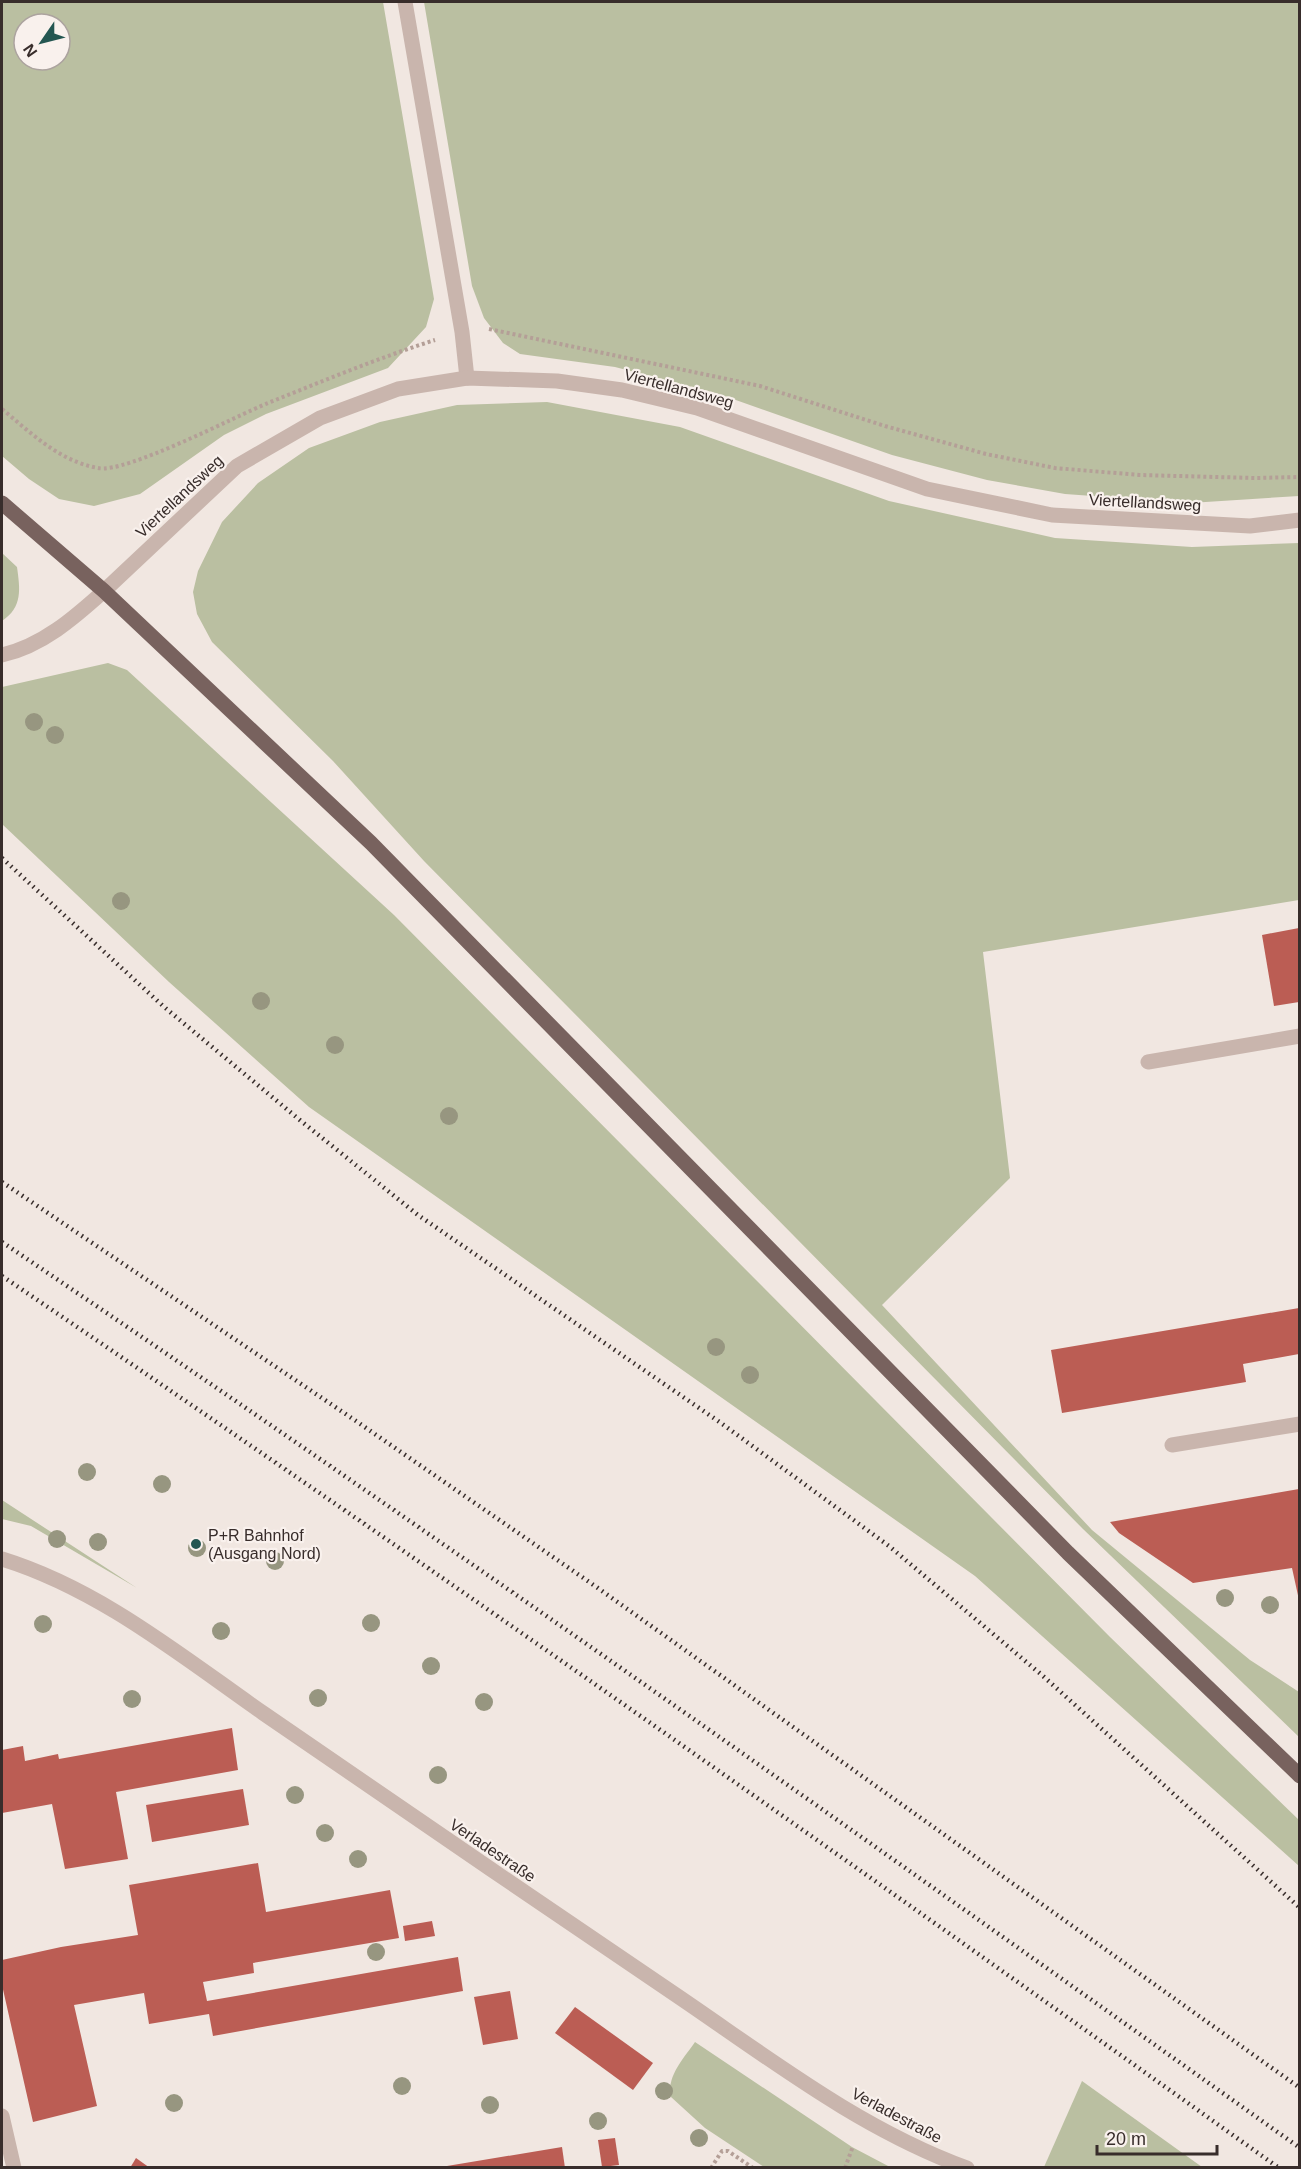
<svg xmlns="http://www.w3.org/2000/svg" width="1301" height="2169" font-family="Helvetica,sans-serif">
<rect width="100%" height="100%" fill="#f1e7e1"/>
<g fill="#babfa1" fill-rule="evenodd">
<path d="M2,2h381l51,297 -8,28 -38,41 -122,46 -42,21 -84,59 -46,12 -35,-7 -30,-20 -27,-23zM24,24h36v36h-36z"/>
<path d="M424,2h875v494l-109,7 -125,-9 -78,-14 -95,-25 -176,-62 -101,-26 -95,-13 -17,-11 -19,-25 -12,-32z"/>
<path d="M547,402l133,25 209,74 166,37 137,9 107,-4v357l-316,52 27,226 -128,127 210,225 158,130 49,32v45l-216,-208 -659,-668 -91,-100 -121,-119 -15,-28 -4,-22 5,-21 24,-49 36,-39 51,-35 71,-26 77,-17z"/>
<path d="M2,553l15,14c3,22 6,40 -15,54z"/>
<path d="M108,663l19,7 267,245 716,722 189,183v46l-324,-290 -666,-469 -140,-125 -167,-158v-137z"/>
<path d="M2,1500l135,88 -106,-62 -29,-7z"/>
<path d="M695,2042l157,105 38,20h-126l-59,-39 -34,-31c-5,-20 13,-39 24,-55z"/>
<path d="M1082,2081l120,86h-158z"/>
</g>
<g fill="#bb5d54">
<path d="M1299,928v74l-25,4 -12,-71z"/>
<path d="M1299,1308v46l-56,10 3,18 -184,31 -11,-63z"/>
<path d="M1299,1489v111l-7,-32 -99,15 -74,-50 -9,-11z"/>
<path d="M232,1728l6,42 -122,22 12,67 -63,10 -13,-65 -50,9v-63l21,-4 2,15 33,-7 1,5z"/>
<path d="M243,1789l6,36 -97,17 -6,-37z"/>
<path d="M258,1863l8,49 124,-22 9,48 -146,25 1,10 -51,9 4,19 251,-44 5,34 -250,45 -4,-22 -60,10 -5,-31 -70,12 23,101 -64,16 -31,-137v-25l59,-13 77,-12 -9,-50z"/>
<path d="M432,1921l3,15 -30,5 -2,-15z"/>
<path d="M510,1991l8,48 -35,6 -9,-48z"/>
<path d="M575,2007l78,56 -20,27 -78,-57z"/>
<path d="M615,2138l4,27 -17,2 -4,-27z"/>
<path d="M562,2147l3,21h-118v-2z"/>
<path d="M136,2158l14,10h-20z"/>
</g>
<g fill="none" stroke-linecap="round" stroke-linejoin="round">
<g stroke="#b49f97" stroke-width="4" stroke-dasharray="3 3" stroke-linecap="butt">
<path d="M489,329l271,57 125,40 101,28 69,14 84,7 116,3 45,-1"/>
<path d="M2,409c29,24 57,52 96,59 27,6 138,-52 170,-65 55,-22 110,-45 167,-63"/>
<path d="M711,2168l11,-17h6l25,17"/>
<path d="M845,2168l8,-22"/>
</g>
<g stroke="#c9b5ad" stroke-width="15">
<path d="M2,655c40,-9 72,-37 102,-64"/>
<path d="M1148,1062l152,-26"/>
<path d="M1172,1445l128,-21"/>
</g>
<g stroke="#c9b5ad" stroke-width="15">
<path d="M405,2l57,330 5,46"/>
<path d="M104,591l133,-125 83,-48 78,-29 69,-11 90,3 65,9 75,18 230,81 125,26 198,11 50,-6"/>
<path d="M2,1559c97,30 178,96 261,154 137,94 275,189 413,282 93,63 184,134 291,173"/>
<path d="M2,2116l12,52"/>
</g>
<path stroke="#78625e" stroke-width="15" d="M2,503l102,88 267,252 697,710 232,223"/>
<g stroke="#382d2b" stroke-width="4.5" stroke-dasharray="1.5 4.5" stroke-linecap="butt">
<path d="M2,858l161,148 138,115 117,94 303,208 168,123 154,130 257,232"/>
<path d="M2,1182l354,239 239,165 705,502"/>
<path d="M2,1242c437,295 868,600 1298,906"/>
<path d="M2,1276c430,291 854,590 1277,892"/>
</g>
</g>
<g fill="#979680">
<circle cx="34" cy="722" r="9"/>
<circle cx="55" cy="735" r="9"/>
<circle cx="121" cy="901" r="9"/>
<circle cx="261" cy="1001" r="9"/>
<circle cx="335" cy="1045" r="9"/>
<circle cx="449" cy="1116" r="9"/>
<circle cx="716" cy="1347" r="9"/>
<circle cx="750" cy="1375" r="9"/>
<circle cx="87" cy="1472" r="9"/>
<circle cx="162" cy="1484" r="9"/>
<circle cx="57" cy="1539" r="9"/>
<circle cx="98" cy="1542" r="9"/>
<circle cx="197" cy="1548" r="9"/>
<circle cx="275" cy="1561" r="9"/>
<circle cx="1225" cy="1598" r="9"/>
<circle cx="1270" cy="1605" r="9"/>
<circle cx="371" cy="1623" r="9"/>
<circle cx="43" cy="1624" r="9"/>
<circle cx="221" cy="1631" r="9"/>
<circle cx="431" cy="1666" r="9"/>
<circle cx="318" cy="1698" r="9"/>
<circle cx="132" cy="1699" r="9"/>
<circle cx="484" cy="1702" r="9"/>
<circle cx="438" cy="1775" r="9"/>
<circle cx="295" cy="1795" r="9"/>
<circle cx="325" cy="1833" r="9"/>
<circle cx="358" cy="1859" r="9"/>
<circle cx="376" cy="1952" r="9"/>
<circle cx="402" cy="2086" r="9"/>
<circle cx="664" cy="2091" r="9"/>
<circle cx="174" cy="2103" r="9"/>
<circle cx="490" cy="2105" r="9"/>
<circle cx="598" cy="2121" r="9"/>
<circle cx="699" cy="2138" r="9"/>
</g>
<circle fill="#245651" stroke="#f9f1ed" stroke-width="2" cx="196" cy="1544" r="6"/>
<g text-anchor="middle" stroke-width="4.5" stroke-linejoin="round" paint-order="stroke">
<g font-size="16" fill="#382d2b" stroke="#f9f1ed">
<text transform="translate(679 388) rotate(15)" y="6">Viertellandsweg</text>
<text transform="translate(179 496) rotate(-43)" y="6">Viertellandsweg</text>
<text transform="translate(1145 502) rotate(3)" y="6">Viertellandsweg</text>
<text transform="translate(493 1850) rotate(34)" y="6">Verladestraße</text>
<text transform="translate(897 2115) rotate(28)" y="6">Verladestraße</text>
</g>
<g font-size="16" fill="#382d2b" stroke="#f9f1ed" text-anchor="start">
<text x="208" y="1541">P+R Bahnhof<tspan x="208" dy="18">(Ausgang Nord)</tspan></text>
</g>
</g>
<rect width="1301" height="2169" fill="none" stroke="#382d2b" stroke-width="6"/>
<g transform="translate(42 42) rotate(235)"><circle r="28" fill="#f9f1ed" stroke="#aca39f" stroke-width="1.5"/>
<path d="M0-4.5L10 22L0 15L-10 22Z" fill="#245651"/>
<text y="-9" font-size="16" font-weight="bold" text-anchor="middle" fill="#382d2b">N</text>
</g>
<path d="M1097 2145v9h120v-9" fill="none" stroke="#382d2b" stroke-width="3"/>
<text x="1106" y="2145" font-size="18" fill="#382d2b" stroke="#f9f1ed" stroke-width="4.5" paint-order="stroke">20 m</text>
</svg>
